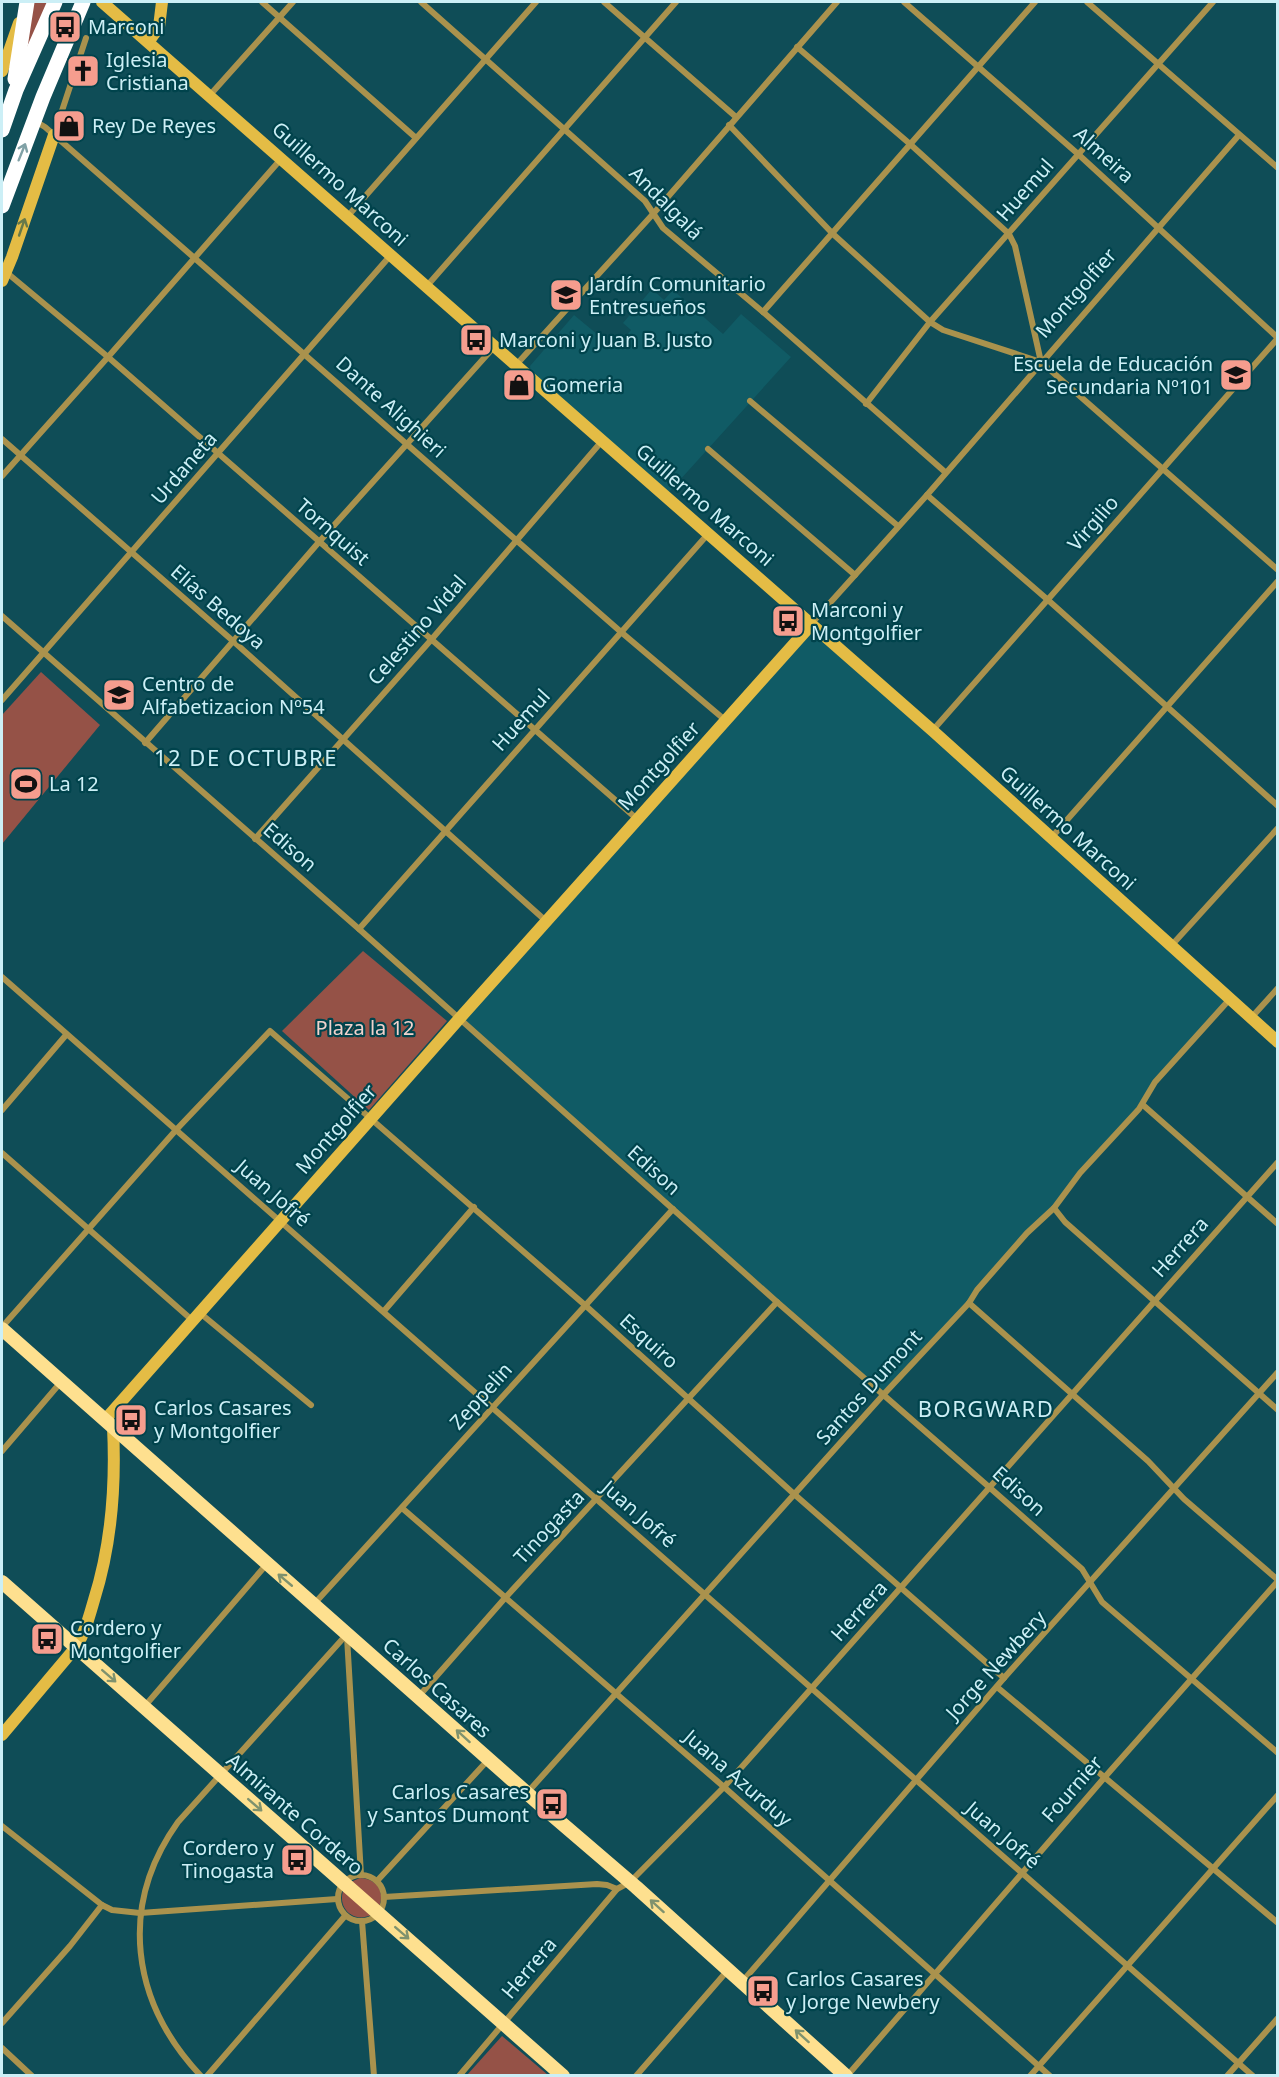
<svg xmlns="http://www.w3.org/2000/svg" width="1279" height="2077" font-family="'Noto Sans',sans-serif">
<rect width="100%" height="100%" fill="#0f4d57"/>
<g fill="#105b65">
<path d="M652,289l12,11 9,-10 50,44 18,-20 50,43 -122,135 -138,-120 -1,-6 44,-51 41,34 16,-19 -8,-7z"/>
<path d="M811,625l418,375 -74,82 -27,38 -63,75 -30,30 -66,78 -85,91 -425,-375z"/>
</g>
<g fill="#955247">
<path d="M34,2h15l-25,56z"/>
<path d="M41,672l59,53 -98,119v-129z"/>
<path d="M363,951l84,70 -78,89 -87,-79z"/>
<path d="M360,1878c18,1 26,15 18,31l-30,-26z"/>
<path d="M345,1886l30,27c-20,13 -41,-5 -30,-27z"/>
<path d="M502,2036l46,39h-81z"/>
</g>
<g fill="none" stroke-linecap="round" stroke-linejoin="round">
<g stroke="#aa924d" stroke-width="6">
<path d="M262,2l154,136"/>
<path d="M421,2l224,199 18,27 100,84 182,160"/>
<path d="M604,2l132,115"/>
<path d="M904,2l174,152 200,184"/>
<path d="M1087,2l191,166"/>
<path d="M797,47l113,97 99,90 6,12 26,116"/>
<path d="M210,95l83,-93"/>
<path d="M35,121l10,6 576,505 104,88"/>
<path d="M729,125l104,109 97,88 13,8 98,32 237,208"/>
<path d="M54,135l32,-97"/>
<path d="M347,217l189,-215"/>
<path d="M6,272l102,85 529,462"/>
<path d="M426,287l250,-285"/>
<path d="M763,312l272,-310"/>
<path d="M516,365l137,-151 184,-212"/>
<path d="M750,401l148,125"/>
<path d="M866,404l64,-82 283,-320"/>
<path d="M2,439l231,202 313,280"/>
<path d="M708,449l147,126"/>
<path d="M2,476l106,-119 173,-198"/>
<path d="M927,495l121,105 230,206"/>
<path d="M2,616l357,313 418,373 212,185 93,82 20,33 176,151"/>
<path d="M811,624l116,-129 312,-360"/>
<path d="M2,700l388,-444"/>
<path d="M933,730l345,-392"/>
<path d="M145,743l174,-201 175,-195"/>
<path d="M1051,838l227,-257"/>
<path d="M255,839l176,-199 171,-199"/>
<path d="M359,929l349,-395"/>
<path d="M1171,946l107,-118"/>
<path d="M2,977l1251,1099"/>
<path d="M1251,1018l27,-30"/>
<path d="M1143,1105l135,119"/>
<path d="M2,1110l64,-75"/>
<path d="M2,1153l190,167"/>
<path d="M1054,1208l11,14 213,188"/>
<path d="M969,1303l179,158 36,38 94,81"/>
<path d="M384,1311l90,-104"/>
<path d="M200,1313l111,92"/>
<path d="M2,1327l174,-197 94,-99 316,275 208,188 210,184"/>
<path d="M2,1451l59,-69"/>
<path d="M402,1508l322,279 326,289"/>
<path d="M314,1604l359,-395"/>
<path d="M347,1637l14,238"/>
<path d="M997,1687l281,236"/>
<path d="M419,1696l86,-98 272,-296"/>
<path d="M144,1707l122,-142"/>
<path d="M527,1793l357,-399 85,-91 8,-13 50,-57 27,-25 26,-35 59,-64 16,-27 74,-82"/>
<path d="M2,1826l100,79"/>
<circle cx="361" cy="1898" r="23"/>
<path d="M377,1881l111,-121"/>
<path d="M384,1897l213,-13 10,1 10,4"/>
<path d="M362,1921l12,155"/>
<path d="M742,1982l262,-304 274,-306"/>
<path d="M2,2023l68,-77 32,-41 10,5 28,3 197,-14"/>
<path d="M2,2048l30,28"/>
<path d="M201,2076c-70,-74 -83,-170 -23,-254l169,-188"/>
<path d="M207,2076l138,-160"/>
<path d="M459,2076l158,-187 13,-7 94,-95 554,-625"/>
<path d="M636,2076l92,-106"/>
<path d="M847,2076l257,-298 174,-197"/>
<path d="M1030,2076l248,-281"/>
<path d="M1227,2076l51,-58"/>
</g>
<g stroke="#e4bc45" stroke-width="12">
<path d="M102,2l831,729 345,311"/>
<path d="M149,41l10,-14 3,-25"/>
<path d="M2,71l17,-48"/>
<path d="M2,281l10,-24 42,-122"/>
<path d="M105,1420l354,-401 352,-394"/>
<path d="M2,1735l74,-88c9,-14 13,-30 18,-47 18,-57 22,-113 19,-173"/>
</g>
<g stroke="#fee08f" stroke-width="14">
<path d="M2,1329l543,480 91,78 210,189"/>
<path d="M2,1582l561,494"/>
</g>
<g stroke="#fff" stroke-width="15">
<path d="M15,79l12,-77"/>
<path d="M2,130l14,-40 39,-88"/>
<path d="M2,206l41,-109 40,-95"/>
</g>
</g>
<defs><path id="oneway-shaft" d="M-6 0H5M1.5-3L5.5 0L1.5 3" fill="none" stroke-width="1.6" stroke-linecap="round" stroke-linejoin="round" transform="scale(1.5)"/></defs>
<use stroke="#80a1a6" href="#oneway-shaft" transform="translate(22 152) rotate(-68)"/>
<use stroke="#677949" href="#oneway-shaft" transform="translate(22 227) rotate(-71)"/>
<g stroke="#7f926e">
<use href="#oneway-shaft" transform="translate(285 1580) rotate(-140)"/>
<use href="#oneway-shaft" transform="translate(109 1676) rotate(41)"/>
<use href="#oneway-shaft" transform="translate(463 1736) rotate(-138)"/>
<use href="#oneway-shaft" transform="translate(255 1805) rotate(41)"/>
<use href="#oneway-shaft" transform="translate(657 1906) rotate(-138)"/>
<use href="#oneway-shaft" transform="translate(402 1933) rotate(41)"/>
<use href="#oneway-shaft" transform="translate(802 2036) rotate(-138)"/>
</g>
<defs>
<symbol id="bus-square" viewBox="-11 -11 22 22"><rect x="-9" y="-9" width="18" height="18" rx="4" fill="#f59d8e" stroke="#00434c"/><path d="M-5-6H5V4H4V6H2V4H-2V6H-4V4H-5ZM-3.5-4V0h7V-4ZM-3.5 1.2v1.5H-2V1.2ZM2 1.2v1.5H3.5V1.2Z" fill="#111"/></symbol>
<symbol id="church-square" viewBox="-11 -11 22 22"><rect x="-9" y="-9" width="18" height="18" rx="4" fill="#f59d8e" stroke="#00434c"/><path d="M-1.2-6h2.4v3.5h3.3v2.4h-3.3V6h-2.4V-.1h-3.3v-2.4h3.3Z" fill="#111"/></symbol>
<symbol id="shop-square" viewBox="-11 -11 22 22"><rect x="-9" y="-9" width="18" height="18" rx="4" fill="#f59d8e" stroke="#00434c"/><path d="M-5-2.5h2.3a2.7 3.5 0 0 1 5.4 0H5L5.5 6h-11ZM-1.5-2.5h3a1.5 2.3 0 0 0-3 0Z" fill="#111"/></symbol>
<symbol id="school-square" viewBox="-11 -11 22 22"><rect x="-9" y="-9" width="18" height="18" rx="4" fill="#f59d8e" stroke="#00434c"/><path d="M0-5L7-2L0 1L-7-2ZM-4 1L0 2.5L4 1V4Q0 6-4 4Z" fill="#111"/></symbol>
<symbol id="stadium-square" viewBox="-11 -11 22 22"><rect x="-9" y="-9" width="18" height="18" rx="4" fill="#f59d8e" stroke="#00434c"/><path d="M0-5a6.5 5 0 1 0 0 10a6.5 5 0 1 0 0-10ZM-3.5-1.8h7v3.6h-7Z" fill="#111"/></symbol>
</defs>
<g fill-rule="evenodd">
<use href="#bus-square" x="46" y="8" width="38" height="38"/>
<use href="#church-square" x="64" y="52" width="38" height="38"/>
<use href="#shop-square" x="50" y="107" width="38" height="38"/>
<use href="#school-square" x="547" y="276" width="38" height="38"/>
<use href="#bus-square" x="457" y="321" width="38" height="38"/>
<use href="#school-square" x="1217" y="356" width="38" height="38"/>
<use href="#shop-square" x="500" y="366" width="38" height="38"/>
<use href="#bus-square" x="769" y="602" width="38" height="38"/>
<use href="#school-square" x="100" y="676" width="38" height="38"/>
<use href="#stadium-square" x="7" y="765" width="38" height="38"/>
<use href="#bus-square" x="112" y="1401" width="38" height="38"/>
<use href="#bus-square" x="28" y="1620" width="38" height="38"/>
<use href="#bus-square" x="533" y="1785" width="38" height="38"/>
<use href="#bus-square" x="278" y="1841" width="38" height="38"/>
<use href="#bus-square" x="744" y="1972" width="38" height="38"/>
</g>
<g text-anchor="middle" stroke-width="4.5" stroke-linejoin="round" paint-order="stroke">
<g font-size="20" fill="#cceff6" stroke="#00434c" text-anchor="start">
<text x="88" y="34">Marconi</text>
<text x="106" y="67">Iglesia<tspan x="106" dy="23">Cristiana</tspan></text>
<text x="92" y="133">Rey De Reyes</text>
<text x="589" y="291">Jardín Comunitario<tspan x="589" dy="23">Entresueños</tspan></text>
<text x="499" y="347">Marconi y Juan B. Justo</text>
<text x="1213" y="371" text-anchor="end">Escuela de Educación<tspan x="1213" dy="23">Secundaria Nº101</tspan></text>
<text x="542" y="392">Gomeria</text>
<text x="811" y="617">Marconi y<tspan x="811" dy="23">Montgolfier</tspan></text>
<text x="142" y="691">Centro de<tspan x="142" dy="23">Alfabetizacion Nº54</tspan></text>
<text x="49" y="791">La 12</text>
<text x="154" y="1415">Carlos Casares<tspan x="154" dy="23">y Montgolfier</tspan></text>
<text x="70" y="1635">Cordero y<tspan x="70" dy="23">Montgolfier</tspan></text>
<text x="529" y="1799" text-anchor="end">Carlos Casares<tspan x="529" dy="23">y Santos Dumont</tspan></text>
<text x="274" y="1855" text-anchor="end">Cordero y<tspan x="274" dy="23">Tinogasta</tspan></text>
<text x="786" y="1986">Carlos Casares<tspan x="786" dy="23">y Jorge Newbery</tspan></text>
</g>
<g font-size="20" fill="#cceff6" stroke="#00434c">
<text transform="translate(1104 155) rotate(42)" y="7">Almeira</text>
<text transform="translate(340 184) rotate(42)" y="7">Guillermo Marconi</text>
<text transform="translate(1025 190) rotate(-49)" y="7">Huemul</text>
<text transform="translate(666 203) rotate(45)" y="7">Andalgalá</text>
<text transform="translate(1076 293) rotate(-49)" y="7">Montgolfier</text>
<text transform="translate(391 407) rotate(42)" y="7">Dante Alighieri</text>
<text transform="translate(184 468) rotate(-49)" y="7">Urdaneta</text>
<text transform="translate(705 505) rotate(41)" y="7">Guillermo Marconi</text>
<text transform="translate(1093 523) rotate(-49)" y="7">Virgilio</text>
<text transform="translate(333 532) rotate(41)" y="7">Tornquist</text>
<text transform="translate(218 607) rotate(41)" y="7">Elías Bedoya</text>
<text transform="translate(417 630) rotate(-49)" y="7">Celestino Vidal</text>
<text transform="translate(521 720) rotate(-48)" y="7">Huemul</text>
<text transform="translate(659 766) rotate(-48)" y="7">Montgolfier</text>
<text transform="translate(1068 828) rotate(42)" y="7">Guillermo Marconi</text>
<text transform="translate(290 847) rotate(41)" y="7">Edison</text>
<text transform="translate(336 1129) rotate(-49)" y="7">Montgolfier</text>
<text transform="translate(654 1170) rotate(42)" y="7">Edison</text>
<text transform="translate(273 1193) rotate(41)" y="7">Juan Jofré</text>
<text transform="translate(1180 1247) rotate(-48)" y="7">Herrera</text>
<text transform="translate(649 1341) rotate(42)" y="7">Esquiro</text>
<text transform="translate(869 1387) rotate(-48)" y="7">Santos Dumont</text>
<text transform="translate(481 1396) rotate(-48)" y="7">Zeppelin</text>
<text transform="translate(1019 1491) rotate(42)" y="7">Edison</text>
<text transform="translate(639 1514) rotate(41)" y="7">Juan Jofré</text>
<text transform="translate(549 1527) rotate(-47)" y="7">Tinogasta</text>
<text transform="translate(859 1611) rotate(-48)" y="7">Herrera</text>
<text transform="translate(996 1665) rotate(-48)" y="7">Jorge Newbery</text>
<text transform="translate(437 1688) rotate(42)" y="7">Carlos Casares</text>
<text transform="translate(738 1778) rotate(41)" y="7">Juana Azurduy</text>
<text transform="translate(1072 1789) rotate(-49)" y="7">Fournier</text>
<text transform="translate(295 1814) rotate(41)" y="7">Almirante Cordero</text>
<text transform="translate(1003 1835) rotate(41)" y="7">Juan Jofré</text>
<text transform="translate(529 1968) rotate(-50)" y="7">Herrera</text>
</g>
<g font-size="20" fill="#f1d2cc" stroke="#00434c">
<text x="365" y="1035">Plaza la 12</text>
</g>
<g font-size="22" letter-spacing="1.5" fill="#cceff6" stroke="#00434c">
<text x="246" y="766">12 DE OCTUBRE</text>
<text x="986" y="1417">BORGWARD</text>
</g>
</g>
<rect width="1279" height="2077" fill="none" stroke="#cceff6" stroke-width="6"/>
</svg>
